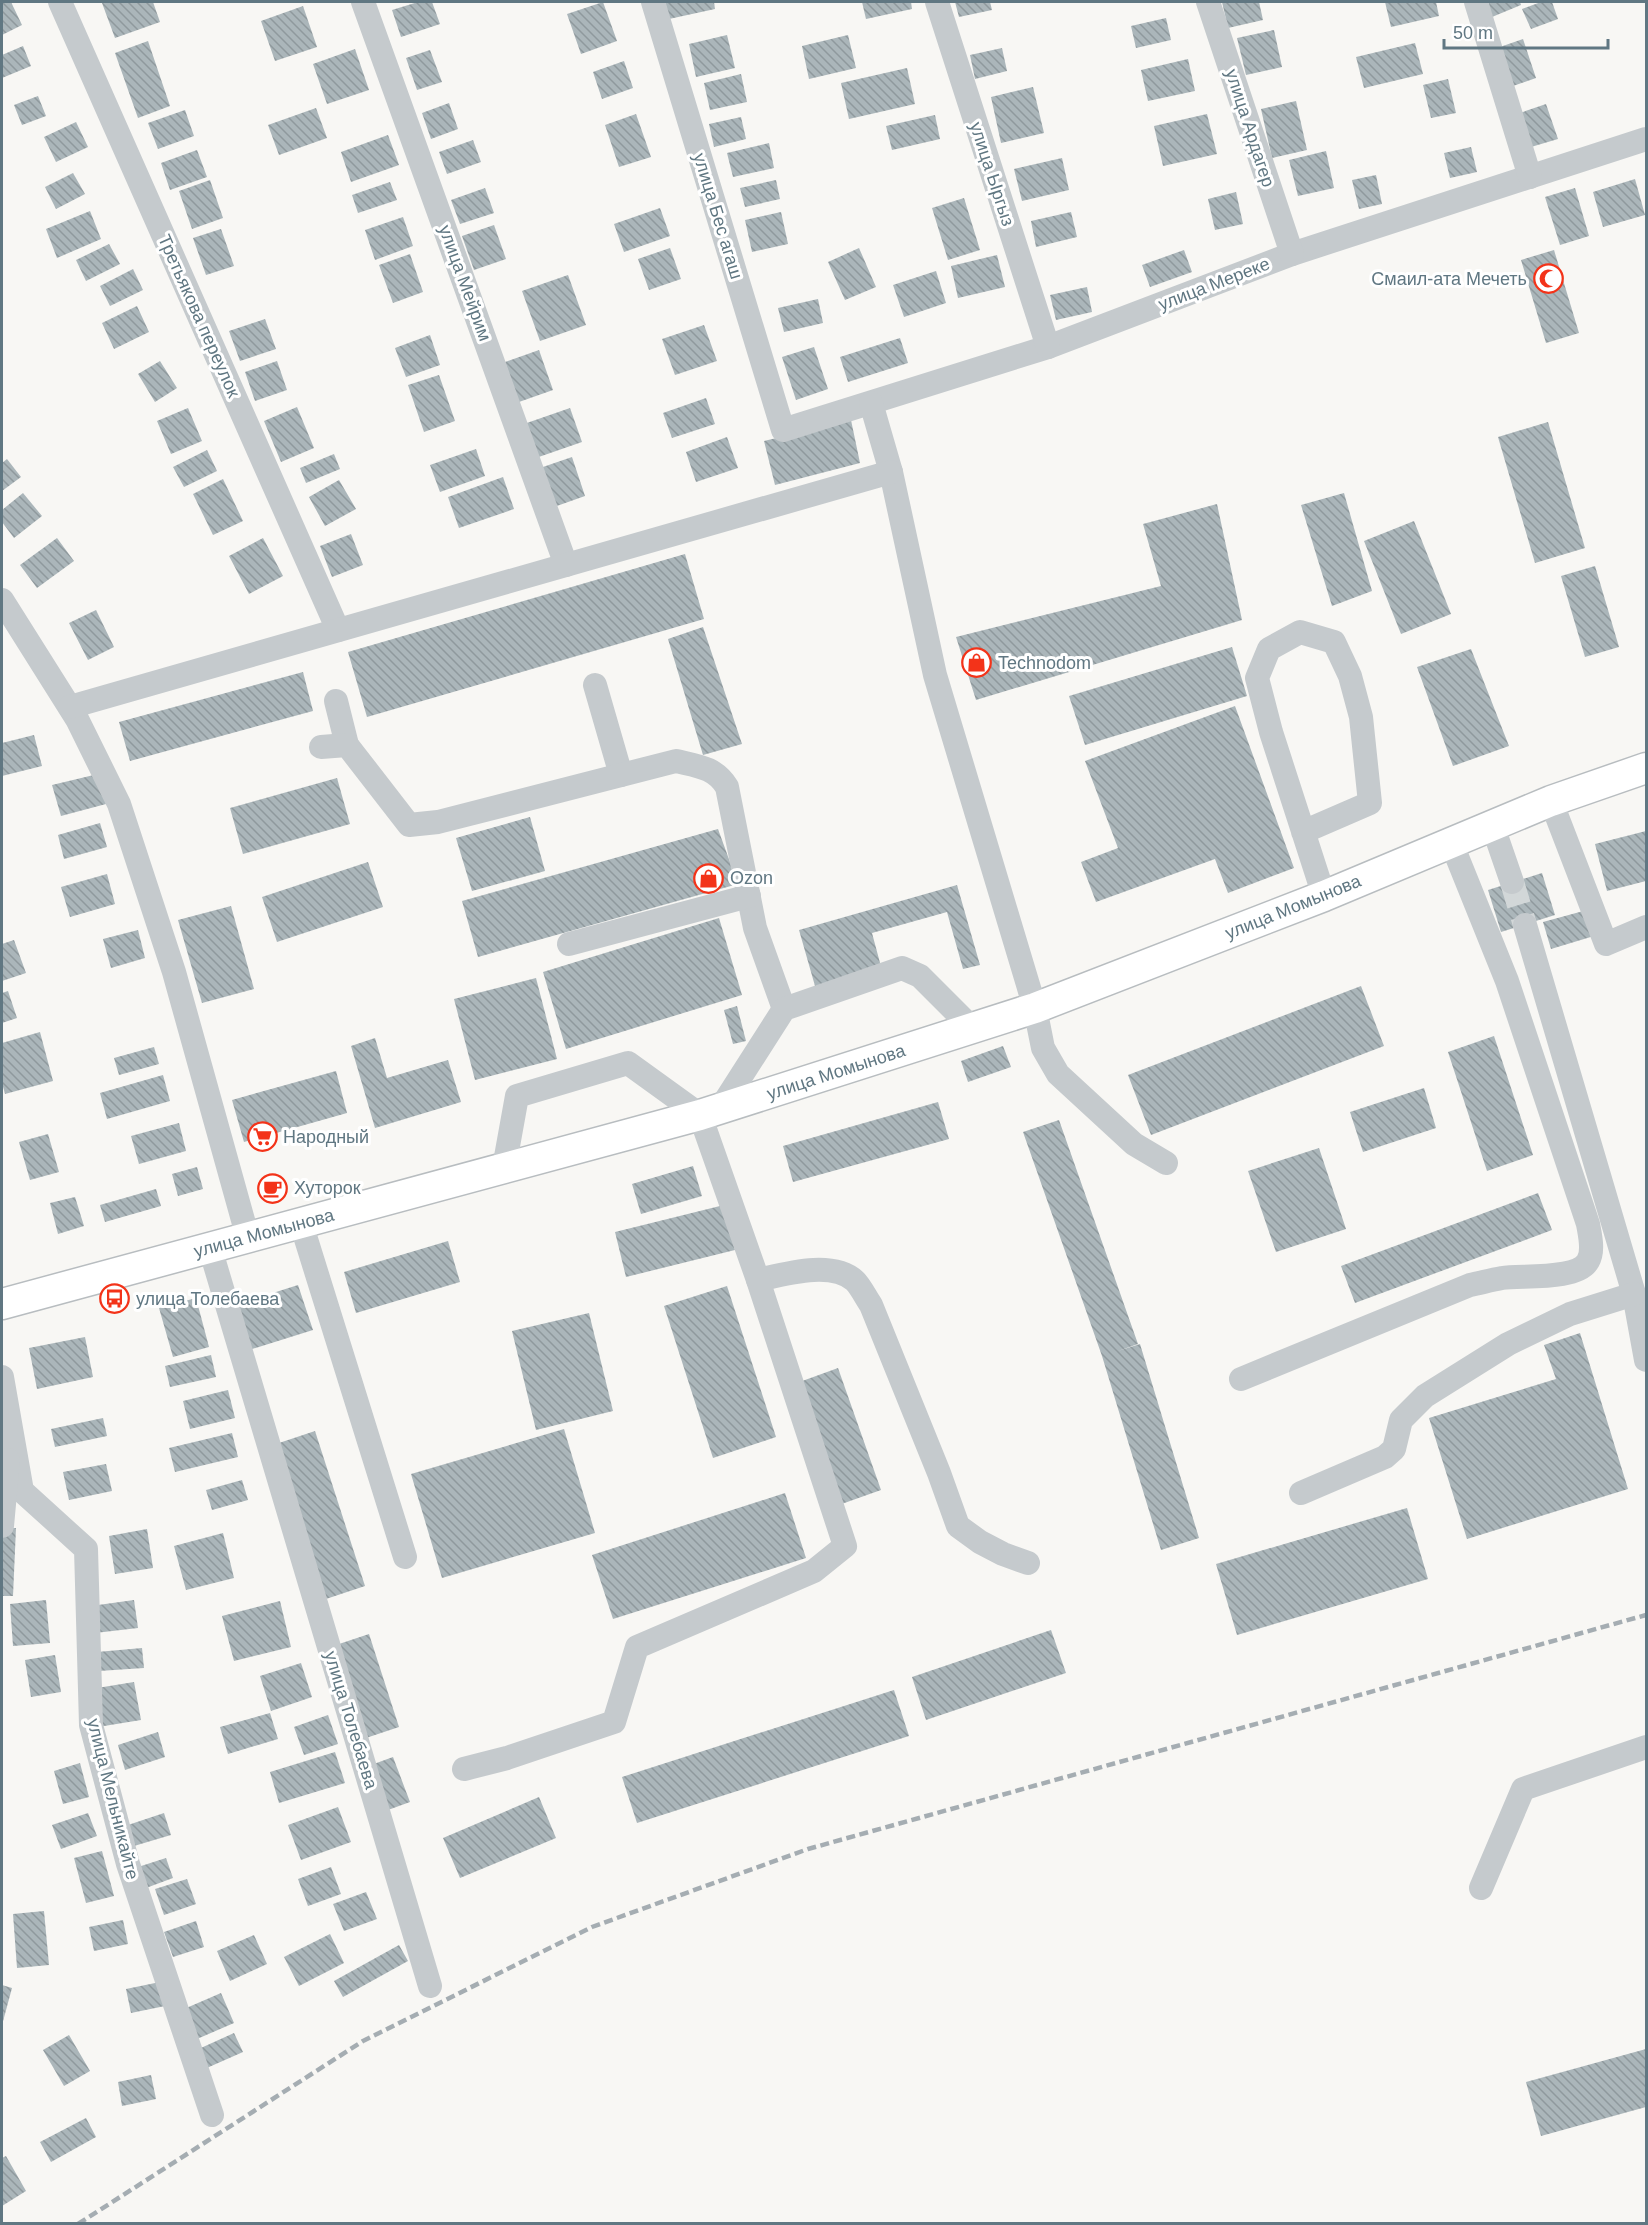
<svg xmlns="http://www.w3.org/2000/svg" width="1648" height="2225" font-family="Helvetica,sans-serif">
<defs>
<pattern id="building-back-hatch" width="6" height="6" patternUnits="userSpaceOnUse" patternTransform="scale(1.5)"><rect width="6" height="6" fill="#abb6ba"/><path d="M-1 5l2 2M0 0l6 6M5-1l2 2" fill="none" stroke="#8f999d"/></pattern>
</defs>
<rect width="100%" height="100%" fill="#f8f7f4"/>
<g fill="url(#building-back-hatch)">
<path d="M2,2h9l11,23 -20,10z"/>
<path d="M106,2h47l7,20 -45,16 -13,-35z"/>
<path d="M418,2h14l8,22 -39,13 -9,-27z"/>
<path d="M603,2l14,39 -36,13 -14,-40z"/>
<path d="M665,2h49l1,7 -46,10z"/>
<path d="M862,2h49l1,7 -46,10z"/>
<path d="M955,2h35l2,8 -33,7z"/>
<path d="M1222,2h37l4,18 -35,8z"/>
<path d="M1385,2h51l3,14 -48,11z"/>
<path d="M1486,2h34l1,3 -29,12z"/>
<path d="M1541,2h11l6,17 -27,10 -9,-20z"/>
<path d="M303,6l14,41 -42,14 -14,-40z"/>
<path d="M1166,18l5,22 -35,8 -5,-22z"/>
<path d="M1274,30l8,37 -36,8 -9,-37z"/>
<path d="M727,35l8,33 -39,9 -7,-33z"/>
<path d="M848,35l8,33 -47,11 -7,-33z"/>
<path d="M1523,39l13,39 -23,8 -13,-39z"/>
<path d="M148,41l22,65 -32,12 -23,-65z"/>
<path d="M1415,43l8,31 -59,14 -8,-31z"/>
<path d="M23,46l8,20 -29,12v-23z"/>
<path d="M1002,48l5,23 -32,8 -5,-24z"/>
<path d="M355,49l14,41 -42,14 -14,-40z"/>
<path d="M430,50l12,32 -25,8 -11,-32z"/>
<path d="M1188,59l7,32 -47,10 -7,-31z"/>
<path d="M624,61l9,27 -31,11 -9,-27z"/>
<path d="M907,68l8,36 -66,15 -8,-36z"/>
<path d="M741,74l6,28 -37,8 -6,-27z"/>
<path d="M1448,79l8,34 -25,5 -8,-33z"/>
<path d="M1033,87l11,46 -43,10 -10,-46z"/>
<path d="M38,96l8,20 -24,9 -8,-20z"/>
<path d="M1296,101l11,49 -35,8 -11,-49z"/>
<path d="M449,103l9,26 -27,10 -9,-26z"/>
<path d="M1546,104l12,35 -27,8 -11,-34z"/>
<path d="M316,108l11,30 -48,17 -11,-30z"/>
<path d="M185,110l9,26 -36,13 -10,-26z"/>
<path d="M636,114l15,43 -32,10 -14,-42z"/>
<path d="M1207,114l10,40 -54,12 -9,-40z"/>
<path d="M935,115l5,24 -48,11 -6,-24z"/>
<path d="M741,117l5,22 -32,8 -5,-23z"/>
<path d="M76,122l12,25 -32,15 -12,-25z"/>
<path d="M388,135l11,30 -48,17 -10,-30z"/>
<path d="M473,140l8,22 -34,12 -8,-22z"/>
<path d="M769,143l5,25 -41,9 -6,-24z"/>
<path d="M1471,147l6,25 -27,6 -6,-25z"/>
<path d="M197,150l10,27 -37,13 -9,-27z"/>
<path d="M1326,151l8,37 -36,8 -9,-36z"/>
<path d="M1062,158l7,32 -47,11 -8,-32z"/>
<path d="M73,173l12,21 -29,15 -11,-22z"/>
<path d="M1376,175l6,29 -23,5 -7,-29z"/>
<path d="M1635,179l10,36 -42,12 -10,-35z"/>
<path d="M210,180l13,38 -31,11 -13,-38z"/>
<path d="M776,180l4,19 -35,8 -5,-19z"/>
<path d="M390,182l7,18 -39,13 -6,-18z"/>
<path d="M485,188l9,25 -34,11 -9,-24z"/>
<path d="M1575,188l14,48 -29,9 -15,-48z"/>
<path d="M1236,192l7,32 -28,6 -7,-31z"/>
<path d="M964,198l16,52 -32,10 -16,-52z"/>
<path d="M660,208l10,28 -46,16 -10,-28z"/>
<path d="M90,211l11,28 -44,19 -11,-29z"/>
<path d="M781,212l7,32 -36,8 -7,-32z"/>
<path d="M1071,212l6,25 -41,10 -5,-26z"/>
<path d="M403,217l10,29 -38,14 -10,-30z"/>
<path d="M494,225l12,34 -32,11 -12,-34z"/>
<path d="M221,229l13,37 -28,9 -13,-37z"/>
<path d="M109,244l11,20 -34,17 -10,-21z"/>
<path d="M670,248l11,31 -32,11 -11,-31z"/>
<path d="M859,248l17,39 -31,13 -17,-38z"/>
<path d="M1184,250l8,22 -42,15 -8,-22z"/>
<path d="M1554,250l25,83 -33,10 -25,-83z"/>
<path d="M410,254l13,38 -30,11 -14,-38z"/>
<path d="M997,255l8,32 -47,11 -7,-32z"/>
<path d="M133,269l10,21 -33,16 -10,-20z"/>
<path d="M936,271l10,32 -42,14 -11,-32z"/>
<path d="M568,275l18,50 -46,16 -18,-50z"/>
<path d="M1087,287l5,25 -36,8 -6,-25z"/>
<path d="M818,299l5,24 -39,9 -6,-24z"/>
<path d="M137,306l12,26 -35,17 -12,-26z"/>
<path d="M265,319l11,30 -36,12 -11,-30z"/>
<path d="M704,325l13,36 -42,14 -13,-36z"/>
<path d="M430,335l10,30 -34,12 -11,-29z"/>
<path d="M900,338l8,25 -60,19 -8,-25z"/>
<path d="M814,347l14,42 -32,11 -14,-43z"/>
<path d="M539,350l14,40 -34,12 -14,-40z"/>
<path d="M160,361l17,27 -22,14 -17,-28z"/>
<path d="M277,361l10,29 -32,11 -10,-29z"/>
<path d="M439,375l16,46 -31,11 -16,-47z"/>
<path d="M706,398l9,26 -43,14 -9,-25z"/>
<path d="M297,407l17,41 -33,14 -17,-41z"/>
<path d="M188,408l14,33 -31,13 -14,-33z"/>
<path d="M570,408l12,34 -49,17 -12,-34z"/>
<path d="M851,420l9,43 -85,22 -11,-44z"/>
<path d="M1548,422l37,126 -50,15 -37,-126z"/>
<path d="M727,437l11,31 -42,14 -10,-30z"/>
<path d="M476,449l9,27 -45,16 -10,-27z"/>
<path d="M207,450l10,21 -33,16 -11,-20z"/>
<path d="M334,454l6,15 -34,14 -6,-15z"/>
<path d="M572,457l13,39 -31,11 -14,-39z"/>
<path d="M7,459l14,18 -19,14v-28z"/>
<path d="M503,477l11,32 -55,19 -11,-31z"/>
<path d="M223,479l20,42 -30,14 -20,-41z"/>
<path d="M339,480l17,29 -31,17 -16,-29z"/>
<path d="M23,493l19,23 -28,22 -12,-16v-12z"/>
<path d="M1344,493l28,98 -40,15 -31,-101z"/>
<path d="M1217,504l25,116 -266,80 -20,-63 205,-51 -18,-62z"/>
<path d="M1414,521l37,93 -50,20 -37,-93z"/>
<path d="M351,534l12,31 -31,12 -12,-31z"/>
<path d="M57,538l17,23 -37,27 -17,-23z"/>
<path d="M263,538l20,38 -34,18 -20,-38z"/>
<path d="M685,554l19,65 -337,98 -19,-65z"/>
<path d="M1595,566l24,81 -34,10 -24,-81z"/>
<path d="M96,610l18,37 -26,13 -19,-37z"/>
<path d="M703,627l39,117 -39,11 -35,-116z"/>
<path d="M1232,647l15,49 -162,49 -16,-49z"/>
<path d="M1471,649l38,97 -56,20 -36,-99z"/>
<path d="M303,672l10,39 -183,50 -11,-39z"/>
<path d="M1235,706l59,162 -66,25 -13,-34 -119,43 -15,-40 37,-14 -33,-87z"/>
<path d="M34,735l8,31 -40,10v-33z"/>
<path d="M98,774l8,30 -45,12 -9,-31z"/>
<path d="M337,778l13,46 -107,30 -13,-46z"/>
<path d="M530,817l15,54 -73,20 -16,-53z"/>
<path d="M100,823l7,24 -43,12 -6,-24z"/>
<path d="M718,829l20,55 -260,73 -16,-56z"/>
<path d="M1646,831v50l-39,10 -12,-47z"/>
<path d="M368,862l15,45 -106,35 -15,-45z"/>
<path d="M1542,873l13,42 -54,17 -13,-42z"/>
<path d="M107,874l8,30 -45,13 -9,-30z"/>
<path d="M957,885l23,80 -17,4 -16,-57 -75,21 11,41 -66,19 -18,-63z"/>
<path d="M231,906l23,83 -52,14 -24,-83z"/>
<path d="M1587,910l7,26 -43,13 -8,-27z"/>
<path d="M719,918l23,77 -176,54 -23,-77z"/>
<path d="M138,930l7,28 -34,10 -8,-29z"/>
<path d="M14,940l12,33 -24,8v-37z"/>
<path d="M536,978l21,81 -82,21 -21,-81z"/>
<path d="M1361,986l23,60 -233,89 -23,-60z"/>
<path d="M8,991l9,27 -15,5v-30z"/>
<path d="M737,1006l9,35 -13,3 -9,-34z"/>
<path d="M40,1032l13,49 -48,13 -3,-11v-40z"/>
<path d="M1494,1036l39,119 -46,16 -39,-119z"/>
<path d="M375,1038l12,40 61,-18 13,42 -86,26 -24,-82z"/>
<path d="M1003,1046l8,21 -43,15 -7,-21z"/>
<path d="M154,1047l5,17 -40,11 -5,-17z"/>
<path d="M336,1071l11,42 -103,29 -12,-42z"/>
<path d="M163,1075l7,26 -63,18 -7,-26z"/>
<path d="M1424,1088l12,40 -73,24 -13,-40z"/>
<path d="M938,1102l11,37 -156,43 -10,-36z"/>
<path d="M1059,1120l79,224 -20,7 22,-7 59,194 -38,12 -59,-194 -79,-224z"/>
<path d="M179,1123l7,28 -47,13 -8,-28z"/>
<path d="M48,1134l11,38 -29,8 -11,-38z"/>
<path d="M1319,1148l27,81 -70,23 -28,-81z"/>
<path d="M693,1166l9,30 -61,18 -9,-30z"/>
<path d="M197,1167l6,22 -25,7 -6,-22z"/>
<path d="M156,1189l5,17 -56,16 -5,-17z"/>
<path d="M1538,1193l14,37 -197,73 -14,-37z"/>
<path d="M75,1197l9,29 -26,8 -8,-31z"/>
<path d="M724,1205l11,45 -109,27 -11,-45z"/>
<path d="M448,1241l12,41 -104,31 -12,-41z"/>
<path d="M298,1285l15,45 -64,20 -14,-45z"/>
<path d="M727,1286l49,151 -63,21 -49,-152z"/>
<path d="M196,1298l13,49 -36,10 -14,-49z"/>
<path d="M589,1313l24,98 -77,19 -24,-99z"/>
<path d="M1580,1333l48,156 -161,50 -38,-121 127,-39 -12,-34z"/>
<path d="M85,1337l8,40 -56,12 -8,-41z"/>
<path d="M211,1355l5,22 -46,10 -5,-21z"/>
<path d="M838,1368l43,122 -45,16 -42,-122z"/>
<path d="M228,1390l7,28 -45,11 -7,-28z"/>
<path d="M103,1418l4,18 -52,11 -4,-18z"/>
<path d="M564,1429l31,104 -153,45 -31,-104z"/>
<path d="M315,1431l50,155 -42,14 -50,-155z"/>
<path d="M232,1433l6,24 -63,15 -6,-24z"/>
<path d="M106,1464l6,27 -43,9 -6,-28z"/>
<path d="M242,1480l6,20 -36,10 -6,-20z"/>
<path d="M785,1493l21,65 -193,61 -21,-64z"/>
<path d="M1407,1508l21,71 -191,56 -21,-71z"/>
<path d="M3,1528h13l-3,68h-11z"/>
<path d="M147,1529l6,39 -38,6 -6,-38z"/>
<path d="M223,1533l11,45 -48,12 -12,-44z"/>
<path d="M46,1600l4,43 -37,3 -3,-42z"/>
<path d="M134,1600l4,28 -43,5 -4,-27z"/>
<path d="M280,1601l11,46 -57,14 -12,-45z"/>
<path d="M1051,1630l15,43 -140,47 -14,-43z"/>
<path d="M369,1634l30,93 -36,12 -30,-93z"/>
<path d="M142,1648l2,20 -45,3 -2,-19z"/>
<path d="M55,1655l6,37 -30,5 -6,-37z"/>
<path d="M301,1663l11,34 -41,14 -11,-35z"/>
<path d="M134,1682l7,38 -43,7 -7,-38z"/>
<path d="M894,1690l15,46 -272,87 -15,-46z"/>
<path d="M270,1713l8,26 -50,15 -8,-27z"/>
<path d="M328,1715l10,29 -34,11 -10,-28z"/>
<path d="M158,1732l7,25 -40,13 -7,-25z"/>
<path d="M335,1752l10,31 -66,20 -9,-31z"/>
<path d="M393,1757l17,45 -22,8 -17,-45z"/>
<path d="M80,1763l9,34 -26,7 -9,-33z"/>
<path d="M539,1797l17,41 -96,40 -17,-40z"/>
<path d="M338,1807l13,35 -50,18 -13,-35z"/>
<path d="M88,1813l9,23 -36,13 -9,-24z"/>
<path d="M164,1813l7,22 -37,11 -6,-21z"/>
<path d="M102,1851l12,45 -28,7 -12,-45z"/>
<path d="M166,1858l7,20 -27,10 -8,-21z"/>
<path d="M331,1867l10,27 -33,12 -10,-27z"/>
<path d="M187,1879l9,25 -32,11 -9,-26z"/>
<path d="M366,1892l11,27 -33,12 -11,-27z"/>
<path d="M44,1911l5,54 -32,3 -4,-54z"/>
<path d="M123,1920l5,24 -34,7 -5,-24z"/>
<path d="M196,1921l8,26 -31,10 -9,-25z"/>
<path d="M330,1934l14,29 -45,23 -15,-29z"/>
<path d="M254,1935l13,29 -37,17 -13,-30z"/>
<path d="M399,1945l9,16 -65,36 -9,-16z"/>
<path d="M160,1982l5,24 -34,7 -5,-24z"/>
<path d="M2,1985l10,3 -10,37z"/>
<path d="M221,1993l13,30 -37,16 -13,-30z"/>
<path d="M234,2033l9,19 -43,19 -8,-19z"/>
<path d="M69,2035l21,36 -26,15 -21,-36z"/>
<path d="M1646,2049v58l-105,29 -15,-54z"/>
<path d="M151,2075l5,24 -34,7 -4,-24z"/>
<path d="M86,2118l10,19 -45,25 -11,-20z"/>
<path d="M6,2156l20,35 -24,15v-48z"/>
</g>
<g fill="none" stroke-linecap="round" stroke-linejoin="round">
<path stroke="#d2d7d8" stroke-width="24" stroke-dasharray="24 12" stroke-linecap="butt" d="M1512,882l13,43"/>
<defs>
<path id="major" d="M2,1304l698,-189 335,-107 289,-112 227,-95 95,-33"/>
</defs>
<use href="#major" stroke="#b8bdc0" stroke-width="33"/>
<g stroke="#c5cacd" stroke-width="24">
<path d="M60,2l278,628"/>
<path d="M363,2l203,563"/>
<path d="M653,2l130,428 265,-83 244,-93 354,-115"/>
<path d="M937,2l111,345"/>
<path d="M1208,2l84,252"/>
<path d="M1476,2l54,175"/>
<path d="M871,403l20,69 44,203 100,333 8,40 15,26 76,70 32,19"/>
<path d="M2,600l75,119 42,85 55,168 74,266"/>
<path d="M595,685l26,90"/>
<path d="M336,701l11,44"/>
<path d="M70,707l821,-235"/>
<path d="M321,747l26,-2 62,80 29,-3 238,-61c21,5 39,6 51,26l28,141 29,81"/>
<path d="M1551,801l55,143 40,-17"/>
<path d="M1492,824l20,58"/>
<path d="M1303,832l67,-29 -9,-86 -11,-41 -16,-34 -34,-10 -31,17 -12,29 14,54 53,164"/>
<path d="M1525,925l109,369 12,66"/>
<path d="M569,944l180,-48"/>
<path d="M720,1109l64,-100 118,-41 18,8 52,52"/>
<path d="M301,1223l104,334"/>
<path d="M210,1248l220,738"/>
<path d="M758,1280c27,-6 74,-20 97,1 6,6 11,17 16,24l68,168 19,53 22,16 23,12 25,9"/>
<path d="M2,1377l20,114 64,58 5,176 37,139 84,251"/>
<path d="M1241,1379l229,-94c10,-2 21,-5 32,-7 20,-3 76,2 86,-17 6,-10 2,-26 0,-37l-81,-243 -56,-139"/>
<path d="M1301,1493l84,-36 9,-8 7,-29 24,-24 83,-52 62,-30 64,-20"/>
<path d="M2,1526l6,-66"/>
<path d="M464,1769l43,-11 107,-36 23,-75 177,-76 31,-25 -87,-266 -58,-165 -72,-52 -111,33 -13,72"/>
<path d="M1481,1888l42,-99 123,-42"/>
</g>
<use href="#major" stroke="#fff" stroke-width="30"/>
<path stroke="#a5adb2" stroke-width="4.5" stroke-dasharray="9 4.5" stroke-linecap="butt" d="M78,2224l285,-183 229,-114 216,-78 838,-234"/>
</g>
<defs>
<symbol id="mosque-ring" viewBox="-11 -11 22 22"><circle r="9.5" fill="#fff" stroke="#f33319" stroke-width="1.5"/><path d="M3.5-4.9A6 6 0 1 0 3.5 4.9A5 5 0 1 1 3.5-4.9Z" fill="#f33319"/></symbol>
<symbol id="shop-ring" viewBox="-11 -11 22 22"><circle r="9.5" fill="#fff" stroke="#f33319" stroke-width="1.5"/><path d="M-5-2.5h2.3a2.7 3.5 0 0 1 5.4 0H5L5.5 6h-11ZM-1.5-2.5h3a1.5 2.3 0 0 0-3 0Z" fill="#f33319"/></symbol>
<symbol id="supermarket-ring" viewBox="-11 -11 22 22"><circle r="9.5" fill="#fff" stroke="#f33319" stroke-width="1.5"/><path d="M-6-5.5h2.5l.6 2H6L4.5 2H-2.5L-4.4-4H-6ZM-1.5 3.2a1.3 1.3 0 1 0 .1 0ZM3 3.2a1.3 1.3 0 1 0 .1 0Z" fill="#f33319"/></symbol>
<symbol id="cafe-ring" viewBox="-11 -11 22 22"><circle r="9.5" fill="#fff" stroke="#f33319" stroke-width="1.5"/><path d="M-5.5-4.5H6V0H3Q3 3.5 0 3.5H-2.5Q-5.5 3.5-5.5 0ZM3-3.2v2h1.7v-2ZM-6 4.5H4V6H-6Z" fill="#f33319"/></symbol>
<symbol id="bus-ring" viewBox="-11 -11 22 22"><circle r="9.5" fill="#fff" stroke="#f33319" stroke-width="1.5"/><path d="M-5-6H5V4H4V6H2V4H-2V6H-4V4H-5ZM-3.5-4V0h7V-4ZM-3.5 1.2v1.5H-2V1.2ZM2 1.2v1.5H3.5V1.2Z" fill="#f33319"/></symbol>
</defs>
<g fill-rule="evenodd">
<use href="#mosque-ring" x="1532" y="262" width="33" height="33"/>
<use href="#shop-ring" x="960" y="646" width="33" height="33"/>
<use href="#shop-ring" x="692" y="862" width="33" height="33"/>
<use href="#supermarket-ring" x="246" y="1120" width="33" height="33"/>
<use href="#cafe-ring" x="256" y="1172" width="33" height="33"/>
<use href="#bus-ring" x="98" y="1282" width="33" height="33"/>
</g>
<g text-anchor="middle" stroke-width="6" stroke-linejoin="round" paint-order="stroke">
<g font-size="18" fill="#607782" stroke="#fff">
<text transform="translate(1250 128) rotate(72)" y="6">улица Ардагер</text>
<text transform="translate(992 174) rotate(72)" y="6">улица Ыргыз</text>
<text transform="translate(718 216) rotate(73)" y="6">улица Бес агаш</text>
<text transform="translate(465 283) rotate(70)" y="6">улица Мейрим</text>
<text transform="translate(1214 284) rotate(-21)" y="6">улица Мереке</text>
<text transform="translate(199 316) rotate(66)" y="6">Третьякова переулок</text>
<text transform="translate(1293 907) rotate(-22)" y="6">улица Момынова</text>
<text transform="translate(836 1072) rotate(-18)" y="6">улица Момынова</text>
<text transform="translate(264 1233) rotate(-15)" y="6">улица Момынова</text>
<text transform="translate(351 1720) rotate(73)" y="6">улица Толебаева</text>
<text transform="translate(113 1799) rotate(76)" y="6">улица Мельникайте</text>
</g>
<g font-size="18" fill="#607782" stroke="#fff" text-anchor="start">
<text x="1527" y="285" text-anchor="end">Смаил-ата Мечеть</text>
<text x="998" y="669">Technodom</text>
<text x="730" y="884">Ozon</text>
<text x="283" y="1143">Народный</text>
<text x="294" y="1194">Хуторок</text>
<text x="136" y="1305">улица Толебаева</text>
</g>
</g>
<rect width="1648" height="2225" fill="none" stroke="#607782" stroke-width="6"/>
<path d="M1444 39v9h164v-9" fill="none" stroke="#607782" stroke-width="3"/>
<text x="1453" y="39" font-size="18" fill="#607782" stroke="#ffffff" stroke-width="4.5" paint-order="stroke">50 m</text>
</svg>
